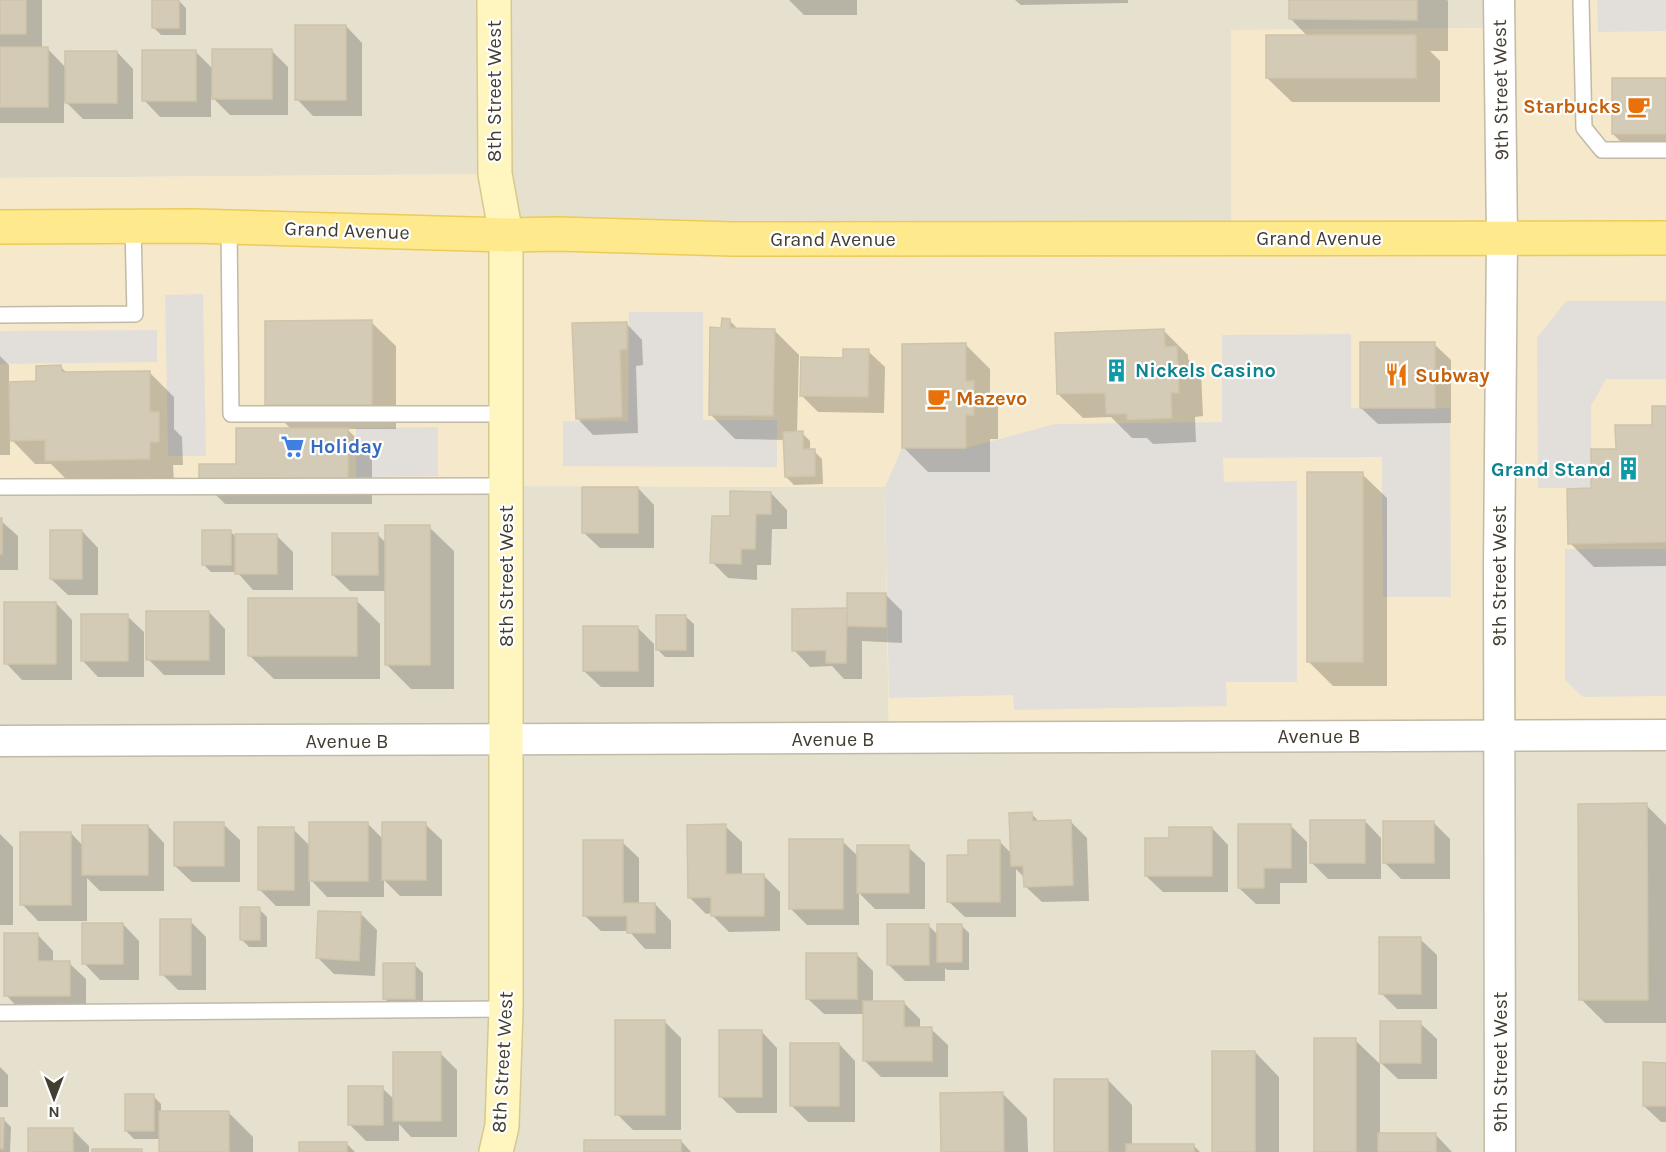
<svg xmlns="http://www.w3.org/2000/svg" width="1666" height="1152" font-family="Karla,sans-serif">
<rect width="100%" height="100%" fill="#f2eee1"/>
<g fill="#e6e1cf">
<path d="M0,0h1499v28l-268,2v208l-725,-3 -12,-61 -494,4z"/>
<path d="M506,486l379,1 4,251 777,-3v417h-1666v-665z"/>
</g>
<path fill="#f6e8ca" d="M1499,0h167v735l-777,4 -4,-252 -379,-1 -506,1v-309l495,-4 11,61 725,3v-208l268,-2z"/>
<g fill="#e2dfda">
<path d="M1597,0h69v31l-68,1z"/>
<path d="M203,294l3,162h-38l-3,-161z"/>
<path d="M1566,301h100v78h-60l-15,27v82h-53l-1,-150z"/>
<path d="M629,312h74v108h74v47l-214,-1v-45h65z"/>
<path d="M157,330v32l-157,2v-33z"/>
<path d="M1351,334v74h99l1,189h-68l-1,-140 -159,1 1,24 73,-1v201h-71l1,24 -213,4 -1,-15 -124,3 -4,-211 17,-39h64l89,-24 167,-2v-87z"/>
<path d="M438,427v49l-82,1v-49z"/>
<path d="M1565,549h101v147l-83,1 -18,-17z"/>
</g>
<g fill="#0003">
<path d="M0,0h42v49h6l18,19 51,-16 16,17v50h-50l-19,-19v23h-64z"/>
<path d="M153,0h25l8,8v27h-25l-8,-8z"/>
<path d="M789,0h68v15h-53z"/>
<path d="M1015,0h113v3l-107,2z"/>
<path d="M1290,0h157l1,1v50h-18l10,10v41h-148l-25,-24 41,-41 -18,-19z"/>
<path d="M346,26l16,17v73h-49l-16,-17z"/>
<path d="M271,50l17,17v48h-58l-19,-19v21h-51l-16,-17 51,-49 19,19z"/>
<path d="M1666,80v78h-29l-24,-24z"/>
<path d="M729,320l10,10h35l25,25 -2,78h5l8,8v10h4l8,8 1,25 -29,1 -8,-8 -1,-37 -50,-1 -24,-24 12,-86z"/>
<path d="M371,322l25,24v83h-49l25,25v50h-147l-24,-24 36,-14 54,-37 -25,-25z"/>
<path d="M626,323l16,17 1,25 -7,1 2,67 -45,2 -16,-17z"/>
<path d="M1164,331l24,24v4l13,13 2,44 -8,1 1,25 -43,2 -6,-6h-15l-21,-21 -28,1 -25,-24z"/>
<path d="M965,344l25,25v30l8,8v32h-8v33h-62l-24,-24z"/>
<path d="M1434,344l17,16v63l-73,1 -17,-16z"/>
<path d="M868,351l17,16 -1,46 -66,-1 -17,-17 44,-35z"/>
<path d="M0,356l9,9v18h29l23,-16 6,6 82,-1 25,25v32l8,8 1,28h-10l1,18 -103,1 -20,-20h-16l-25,-26v17h-10z"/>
<path d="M1666,407v159l-72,1 -24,-24 23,-53 24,-40 37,-24z"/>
<path d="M1362,474l25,24v188h-54l-25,-25z"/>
<path d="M638,488l16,17v43h-54l-17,-16z"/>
<path d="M771,493l16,17v19h-15l-1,36h-14v15l-29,-2 -16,-16 19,-44z"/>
<path d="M0,520l18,16v34h-18z"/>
<path d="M429,527l25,24v138h-43l-24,-24v-74h-37l-17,-16 44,-41 10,10z"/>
<path d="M82,531l16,17v47h-30l-17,-16z"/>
<path d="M231,532l6,6 39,-3 17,17v38h-40l-16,-18h-26l-8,-8z"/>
<path d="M886,595l16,16v32l-40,-2v38h-18l-12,-13 -22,1 -16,-17v-40l54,-1z"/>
<path d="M356,600l24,24v55h-106l-25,-24z"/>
<path d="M56,603l16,17v60h-50l-16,-17z"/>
<path d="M209,612l16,17v46h-61l-16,-16z"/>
<path d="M127,616l17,16v45h-46l-16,-17z"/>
<path d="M686,617l8,7v33h-29l-8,-8z"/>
<path d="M638,628l16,16v43h-53l-17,-16z"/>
<path d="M1646,805l20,20v198h-61l-24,-24z"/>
<path d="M1032,814l8,9 31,-1 16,16 2,63 -47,1 -17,-16v-8l-9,-9v48h-51l-17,-16 21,-45 31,-14 12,12z"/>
<path d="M1365,821l16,17v41h-53l-17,-17z"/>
<path d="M1434,823l16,16v40h-49l-17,-17z"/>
<path d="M223,824l17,16v42h-48l-17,-16z"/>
<path d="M368,824l16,16 41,-16 17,16v56h-42l-16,-16v17h-57l-17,-18v27h-34l-16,-16 33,-61 18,18z"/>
<path d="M1290,825l17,17v41h-27v21h-24l-17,-16z"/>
<path d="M148,826l16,17v48h-64l-13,-13v43h-49l-16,-17 49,-71 12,13z"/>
<path d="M725,826l17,16v34l21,-1 17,17v39l-51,1 -17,-17v-2l-6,1 -17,-17z"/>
<path d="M1212,828l16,17v47h-65l-17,-16 24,-36z"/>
<path d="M0,834l13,13v78h-13z"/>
<path d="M842,841l16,15 50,-9 17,16v46h-50l-16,-16v32h-52l-17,-17z"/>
<path d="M622,842l17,16v46h16l16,17v28h-26l-16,-18h-28l-17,-16z"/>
<path d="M259,909l8,8v30h-18l-8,-8z"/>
<path d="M361,914l16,16 -2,46 -41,-2 -16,-16z"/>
<path d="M190,921l16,16v53h-28l-16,-16z"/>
<path d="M123,924l16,17v39h-39l-16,-17z"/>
<path d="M928,925l11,11 22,-11 8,8v37h-22l-2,-2v13h-40l-16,-16z"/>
<path d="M37,934l16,17v12h16l17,16v33h-64l-16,-17z"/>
<path d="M1420,939l17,16v54h-40l-16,-16z"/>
<path d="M856,954l17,17v31h30l17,17v10h11l17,16v32h-67l-17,-17v-46h-40l-17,-16z"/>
<path d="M415,965l8,8v33h-31l-8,-8z"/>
<path d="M665,1022l16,16v92h-48l-16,-16z"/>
<path d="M1420,1023l17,16v40h-39l-17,-16z"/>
<path d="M761,1031l16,17v65h-40l-17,-17z"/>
<path d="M1355,1040l25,24v70h55l17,18h-137z"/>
<path d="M839,1044l16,17v61h-47l-16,-16z"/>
<path d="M1255,1052l24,25v75h-65z"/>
<path d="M441,1054l16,16v67h-46l-12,-13v17h-33l-16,-16 32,-37 13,12z"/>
<path d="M1666,1064v58h-5l-17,-16z"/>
<path d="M0,1067l8,8v32h-8z"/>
<path d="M1108,1080l24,25v40h61l7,7h-144z"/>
<path d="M1003,1094l24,24 1,34h-86z"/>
<path d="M153,1096l8,8v8l68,1 24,24v15h-92v-13h-27l-8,-8z"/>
<path d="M0,1119h3l8,8 -1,25h-10z"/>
<path d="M72,1129l17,17v6h-59z"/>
<path d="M681,1141l10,11h-106z"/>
<path d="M347,1144l8,8h-54z"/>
</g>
<g fill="#d3cbb6" stroke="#cfc4a9" stroke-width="1.5">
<rect x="0" y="0" width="26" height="34"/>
<rect x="152" y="0" width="27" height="28"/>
<path d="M1289,0h128v20l-128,-1z"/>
<rect x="295" y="25" width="51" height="75"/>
<rect x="1266" y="35" width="150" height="43"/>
<rect x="0" y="47" width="48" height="60"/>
<rect x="212" y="49" width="60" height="50"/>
<rect x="142" y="50" width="54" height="51"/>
<rect x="65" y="51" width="52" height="52"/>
<rect x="1612" y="78" width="54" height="56"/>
<path d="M722,318l8,1v9l45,1 -2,87 -64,-1 1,-88 11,1z"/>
<path d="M372,320v85h-107v-84z"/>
<path d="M627,322v27l-7,1 2,67 -46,2 -4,-96z"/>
<path d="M1164,329l1,18 12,-1 2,47h-8l1,25 -45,2v-6h-21l-1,-21 -48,1 -2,-61z"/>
<rect x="1360" y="342" width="75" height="66"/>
<path d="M966,343v38h8v34h-8v33h-64v-104z"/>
<path d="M843,349h26l-1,48 -68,-1 1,-39 42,1z"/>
<path d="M61,365l1,7 88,-1v41h9v30h-9v17l-105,2v-21l-35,1 -1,-59 27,-1v-15z"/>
<path d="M1652,406h14v136l-98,2 -1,-55 24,-1v-39h25l-1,-24h37z"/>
<path d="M236,428h112v53h-149v-17h37z"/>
<path d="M803,431v18h12v27l-30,1 -2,-45z"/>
<rect x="1307" y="472" width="56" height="190"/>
<rect x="582" y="487" width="56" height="46"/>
<path d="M730,491l41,1v22h-15l-1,35h-14v15l-31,-1 2,-47h18z"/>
<rect x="0" y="518" width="2" height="36"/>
<rect x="385" y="525" width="45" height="140"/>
<rect x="50" y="530" width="32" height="49"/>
<rect x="202" y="530" width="29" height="35"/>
<rect x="332" y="533" width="46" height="42"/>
<rect x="235" y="534" width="42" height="40"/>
<path d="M847,593h39v34l-39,-1z"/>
<rect x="248" y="598" width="109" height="58"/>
<rect x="4" y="602" width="52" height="62"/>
<path d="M847,608l-1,55h-20v-13l-34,1v-42z"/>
<rect x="146" y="611" width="63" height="49"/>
<rect x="81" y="614" width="47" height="47"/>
<rect x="656" y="615" width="30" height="35"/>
<rect x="583" y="626" width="55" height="45"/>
<path d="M1647,803l1,197h-69l-1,-196z"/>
<path d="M1032,812l1,9 38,-1 2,65 -49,2 -1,-21h-12l-2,-53z"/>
<rect x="1310" y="820" width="55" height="43"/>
<rect x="1383" y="821" width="51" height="42"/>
<rect x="174" y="822" width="50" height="44"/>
<rect x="309" y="822" width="59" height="59"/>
<rect x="382" y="822" width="44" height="58"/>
<path d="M726,824v50h38v42h-53v-19l-23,1 -1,-73z"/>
<path d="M1238,824h53v44h-27v20h-26z"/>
<rect x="82" y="825" width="66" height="50"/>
<rect x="258" y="827" width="36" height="63"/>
<path d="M1169,827h43v49h-67v-38h24z"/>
<rect x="20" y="832" width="51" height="73"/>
<rect x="789" y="839" width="54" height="70"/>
<path d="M583,840h40v63h32v30h-28v-17h-44z"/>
<path d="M968,840h32v62h-53v-47h21z"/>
<rect x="857" y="845" width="52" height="48"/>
<rect x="240" y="907" width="20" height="33"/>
<path d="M318,911l43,1 -2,49 -43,-3z"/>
<rect x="160" y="919" width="31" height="56"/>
<rect x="82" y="923" width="41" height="41"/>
<rect x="887" y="924" width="42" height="41"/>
<rect x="937" y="924" width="25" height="38"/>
<path d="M4,933h34v28h32v35h-66z"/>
<rect x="1379" y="937" width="42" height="57"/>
<rect x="806" y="953" width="51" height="46"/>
<rect x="383" y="963" width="32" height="36"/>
<path d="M863,1001h41v26h28v34h-69z"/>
<rect x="615" y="1020" width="50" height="95"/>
<rect x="1380" y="1021" width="41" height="42"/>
<rect x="719" y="1030" width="43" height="67"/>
<rect x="1314" y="1038" width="42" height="114"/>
<rect x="790" y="1043" width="49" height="63"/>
<rect x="1212" y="1051" width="43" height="101"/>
<rect x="393" y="1052" width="48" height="69"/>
<path d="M1643,1062l23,1v43h-23z"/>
<rect x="1054" y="1079" width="54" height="73"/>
<rect x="348" y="1086" width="35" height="39"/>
<path d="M1003,1092l1,60h-63l-1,-59z"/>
<rect x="125" y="1094" width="29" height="37"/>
<rect x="159" y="1111" width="70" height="41"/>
<path d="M0,1118h4l-1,31 -3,-1z"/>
<rect x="28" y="1128" width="45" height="24"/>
<rect x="1378" y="1133" width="58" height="19"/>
<rect x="584" y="1140" width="97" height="12"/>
<rect x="299" y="1142" width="48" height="10"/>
<rect x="1126" y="1144" width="68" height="8"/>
<rect x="92" y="1149" width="50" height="3"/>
</g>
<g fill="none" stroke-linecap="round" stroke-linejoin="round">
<defs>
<g id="lane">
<path d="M1581,0l3,128 18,22h64"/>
<path d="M229,226l2,188h275"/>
<path d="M0,315l135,-1 -2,-88"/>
<path d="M0,487l506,-1"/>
<path d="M0,1013l506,-4"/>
</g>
<g id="street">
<path d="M1499,0l3,238 -3,327 1,587"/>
<path d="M0,741l1666,-6"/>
</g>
<path id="secondary" d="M494,0l1,174 11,61v774l-4,117 -6,26"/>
<path id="primary" d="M0,227l193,-1 313,9 52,-1 174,5 934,-1"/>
</defs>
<use href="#lane" stroke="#c0baa6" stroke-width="18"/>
<use href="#street" stroke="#c0baa6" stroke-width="33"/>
<use href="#secondary" stroke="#d5c98d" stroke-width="36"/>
<use href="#primary" stroke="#eacc57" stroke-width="36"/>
<use href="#lane" stroke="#fff" stroke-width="15"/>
<use href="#street" stroke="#fff" stroke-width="30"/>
<use href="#secondary" stroke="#fff5be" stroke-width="33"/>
<use href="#primary" stroke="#ffe98d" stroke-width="33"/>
</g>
<defs>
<symbol id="cafe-bare" viewBox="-9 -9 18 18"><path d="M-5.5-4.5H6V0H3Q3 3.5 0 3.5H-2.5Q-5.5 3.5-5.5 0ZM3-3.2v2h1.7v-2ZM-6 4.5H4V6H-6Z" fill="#e8710a" stroke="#fff" stroke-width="2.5" paint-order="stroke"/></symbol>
<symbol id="building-bare" viewBox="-9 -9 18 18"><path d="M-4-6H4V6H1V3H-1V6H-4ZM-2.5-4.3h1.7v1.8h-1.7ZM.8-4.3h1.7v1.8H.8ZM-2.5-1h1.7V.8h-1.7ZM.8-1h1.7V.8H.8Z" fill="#0f9aa8" stroke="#fff" stroke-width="2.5" paint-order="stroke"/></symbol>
<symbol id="restaurant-bare" viewBox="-9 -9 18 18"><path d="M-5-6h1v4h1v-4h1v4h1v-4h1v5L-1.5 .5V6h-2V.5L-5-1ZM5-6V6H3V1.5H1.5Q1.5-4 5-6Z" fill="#e8710a" stroke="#fff" stroke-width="2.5" paint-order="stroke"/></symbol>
<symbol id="supermarket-bare" viewBox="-9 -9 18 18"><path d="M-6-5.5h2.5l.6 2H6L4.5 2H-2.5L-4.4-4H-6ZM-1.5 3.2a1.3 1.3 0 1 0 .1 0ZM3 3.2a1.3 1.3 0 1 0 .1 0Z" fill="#3f7fe0" stroke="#fff" stroke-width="2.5" paint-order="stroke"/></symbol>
</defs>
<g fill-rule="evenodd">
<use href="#cafe-bare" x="1622" y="90" width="33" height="33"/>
<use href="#building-bare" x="1100" y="354" width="33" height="33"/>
<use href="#restaurant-bare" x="1380" y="358" width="33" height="33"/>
<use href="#cafe-bare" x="922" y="382" width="33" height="33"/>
<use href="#supermarket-bare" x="276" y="430" width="33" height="33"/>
<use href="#building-bare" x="1612" y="452" width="33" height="33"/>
</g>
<g text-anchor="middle" stroke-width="4.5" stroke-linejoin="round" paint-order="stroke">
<g font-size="20" fill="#433e32" stroke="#fff">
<text transform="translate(1500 90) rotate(-91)" y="7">9th Street West</text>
<text transform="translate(494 91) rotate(-90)" y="7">8th Street West</text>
<text transform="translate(347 230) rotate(2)" y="7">Grand Avenue</text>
<text x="1319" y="245">Grand Avenue</text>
<text x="833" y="246">Grand Avenue</text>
<text transform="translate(506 576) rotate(-90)" y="7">8th Street West</text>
<text transform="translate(1499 576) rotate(-90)" y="7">9th Street West</text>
<text x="1319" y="743">Avenue B</text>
<text x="833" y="746">Avenue B</text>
<text x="347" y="748">Avenue B</text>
<text transform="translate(502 1062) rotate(-87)" y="7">8th Street West</text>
<text transform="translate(1500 1062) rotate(-90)" y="7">9th Street West</text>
</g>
<g font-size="20" font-weight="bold" fill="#c56008" stroke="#fff" text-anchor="start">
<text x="1621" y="113" text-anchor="end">Starbucks</text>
<text x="1415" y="382">Subway</text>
<text x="956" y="405">Mazevo</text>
</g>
<g font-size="20" font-weight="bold" fill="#0d838f" stroke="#fff" text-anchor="start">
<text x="1135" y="377">Nickels Casino</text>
<text x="1611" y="476" text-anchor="end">Grand Stand</text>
</g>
<g font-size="20" font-weight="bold" fill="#366cbe" stroke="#fff" text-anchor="start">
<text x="310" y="453">Holiday</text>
</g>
</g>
<g transform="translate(54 1098) rotate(180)" stroke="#ffffff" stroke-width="4.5" paint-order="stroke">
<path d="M0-4.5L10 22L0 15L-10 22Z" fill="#433e32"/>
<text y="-9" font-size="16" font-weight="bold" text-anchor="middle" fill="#433e32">N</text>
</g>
</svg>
